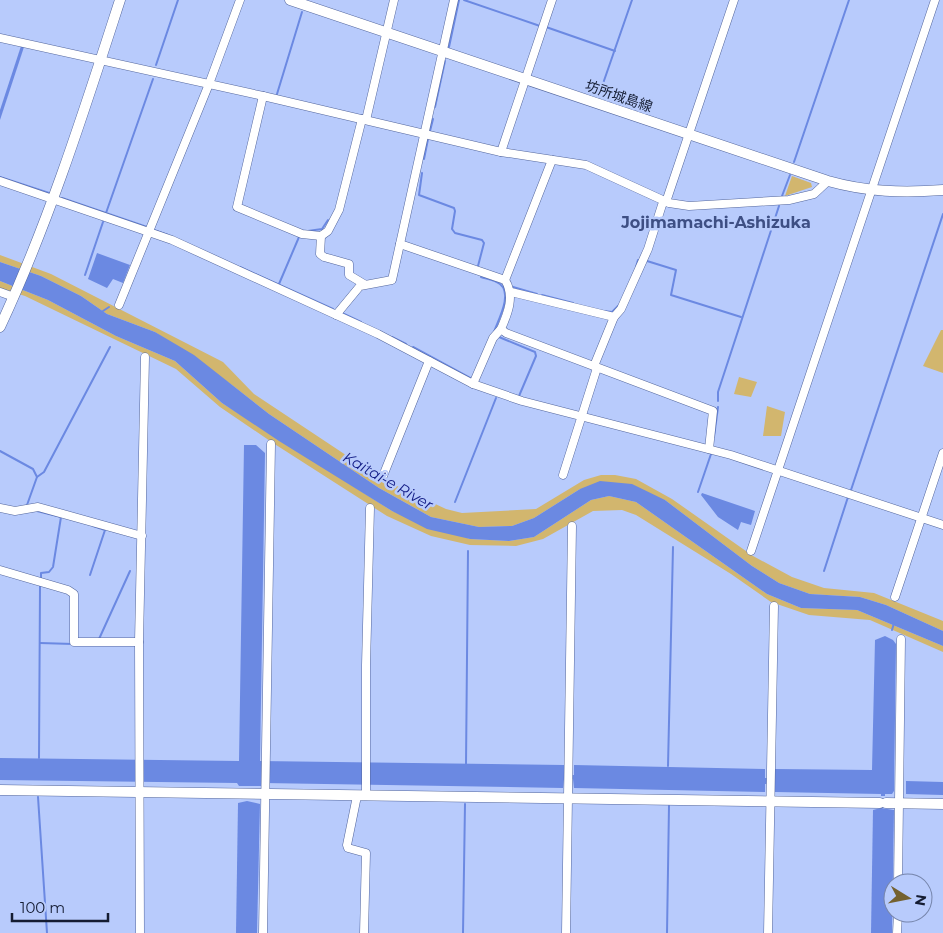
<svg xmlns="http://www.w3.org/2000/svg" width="943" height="933" font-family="Montserrat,'Noto Sans JP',sans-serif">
<rect width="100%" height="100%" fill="#b8cbfc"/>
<g fill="#d2b66e">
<path d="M792,176l19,7 1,4 -27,9z"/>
<path d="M0,255l51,19 172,88 31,32 128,85 64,30 16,4 74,-4 48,-29 17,-5h14l21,4 36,20 81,57 39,21 32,11 50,5 69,28v10l-57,-26 -26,-8 -50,-3 -31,-11 -27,-17 -87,-66 -85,-11 -46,29 -22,8 -33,1 -48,-10 -52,-29 -110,-74 -37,-29 -77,-53 -48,-18 -26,-18 -40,-20 -41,-14z"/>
<path d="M0,281l48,19 68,36 59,25 47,42 170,108 78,28 39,2 25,-4 57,-37 18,-4 27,6 131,92 34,14 56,2 86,36v6l-73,-32 -61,-5 -38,-13 -40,-28 -95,-59 -14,-5 -29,1 -50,28 -27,7 -46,-1 -39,-9 -44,-20 -114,-73 -53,-36 -44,-38 -151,-73 -25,-8z"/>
<path d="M941,330h2v43l-20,-7z"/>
<path d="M739,377l18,5 -6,15 -17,-3z"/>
<path d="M767,406l18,6 -4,24h-18z"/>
</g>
<g fill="#6b89e2">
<path d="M21,46l3,1 -24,73v-10z"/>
<path d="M97,253l33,12 -7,18 -10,-4 -6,9 -19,-9z"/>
<path d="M0,262l41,14 40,20 26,18 48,18 39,23 75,59 110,74 52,29 48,10 33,-1 22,-8 46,-29 20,-8 32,3 33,16 87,66 27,17 31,11 50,3 26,8 57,26v15l-86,-36 -56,-2 -34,-14 -131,-92 -27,-6 -18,4 -57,37 -25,4 -39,-2 -43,-10 -35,-18 -113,-70 -57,-38 -47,-42 -59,-25 -68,-36 -48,-19z"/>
<path d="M244,445h12l9,8 -5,308 304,4v10h10v-10l191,4v9h10v-9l97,1 3,-130 10,-4 8,4 3,4 -2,147 -2,3h-7v2h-4v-2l-106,-2v-8h-10v8l-191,-4 -1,-9h-9l-1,9 -300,-5 -1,3h-23l-2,-3 -237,-3v-22l239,3z"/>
<path d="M702,493l53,18 -4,14 -10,-3 -3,8 -20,-13 -17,-22z"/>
<path d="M906,781l37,1v13l-37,-1z"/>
<path d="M247,801l13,3 -3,129h-21l2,-130z"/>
<path d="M881,808l13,2 -2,123h-21l2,-123z"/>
</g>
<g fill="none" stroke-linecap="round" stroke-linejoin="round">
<g stroke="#6b89e2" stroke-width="2">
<path d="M464,0l76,26"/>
<path d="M546,27l69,24"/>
<path d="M449,47l10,-47"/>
<path d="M156,65l22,-65"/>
<path d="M277,94l25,-82"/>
<path d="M598,98l34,-98"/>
<path d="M435,107l10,-46"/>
<path d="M430,131l3,-12"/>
<path d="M424,159l4,-20"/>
<path d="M794,162l55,-162"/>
<path d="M422,173l-3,22 35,13 1,3 -3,18 3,4 27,7 2,3 -6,23"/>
<path d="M0,177l49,16"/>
<path d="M782,196l8,-21"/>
<path d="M62,198l85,29"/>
<path d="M106,213l47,-134"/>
<path d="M154,230l14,5"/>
<path d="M308,231l14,-2 6,-9"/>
<path d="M647,261l29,9 -5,25 70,22"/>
<path d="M240,267l93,42"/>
<path d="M636,267l2,-7"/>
<path d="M85,275l18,-53"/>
<path d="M481,277c6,2 14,3 19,7 13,10 -2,36 -6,48"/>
<path d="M279,284l20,-47"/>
<path d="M513,287l24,7"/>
<path d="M542,295l31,8"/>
<path d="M103,311l6,-4"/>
<path d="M604,311l8,1 7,-7"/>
<path d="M342,313l19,9"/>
<path d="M392,337l14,7"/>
<path d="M499,337l36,15 1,4 -17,40"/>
<path d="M413,347l59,32"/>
<path d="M718,401v-9l61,-186"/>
<path d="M714,437l4,-30"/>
<path d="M0,451l33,18 4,8 -10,28"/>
<path d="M37,477l7,-5 66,-125"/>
<path d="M851,490l92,-276"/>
<path d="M698,492l13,-38"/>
<path d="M455,502l41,-104"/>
<path d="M37,511l24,6"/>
<path d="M824,571l24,-74"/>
<path d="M90,575l15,-45 -12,-4"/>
<path d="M41,578v-5l8,-1 4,-5 8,-50"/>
<path d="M892,630l2,-7"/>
<path d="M99,639l31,-68"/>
<path d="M40,643l33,1"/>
<path d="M39,758l1,-172"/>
<path d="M466,764l2,-213"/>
<path d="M668,766l5,-219"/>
<path d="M38,797l9,136"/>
<path d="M463,933l2,-129"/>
<path d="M667,933l2,-127"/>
</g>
<defs>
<g id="street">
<path d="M0,38l263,58 238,56 85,13 83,38 20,3 100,-6 25,-6 14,-13"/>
<path d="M263,96l-26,111 65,27 19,2 7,-5 11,-21 23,-91"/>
<path d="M366,120l28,-120"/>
<path d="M501,152l51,-152"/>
<path d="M0,181l172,59 206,94 95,50 49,17 209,54 212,70"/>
<path d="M321,236l-1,18 4,3 25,7v11l15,9"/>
<path d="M400,244l105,36c10,16 3,33 -4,49l5,4 207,78 -4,38"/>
<path d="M505,280l47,-120"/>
<path d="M0,292l14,5"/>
<path d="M511,292l103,25"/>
<path d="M119,305l90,-221 31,-84"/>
<path d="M336,315l24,-29 32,-6 62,-280"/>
<path d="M594,366l20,-49 7,-8 27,-60 14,-44 5,-6 67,-199"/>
<path d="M473,384l20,-46 8,-9"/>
<path d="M563,475l34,-107"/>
<path d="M383,476l46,-115"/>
<path d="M0,508l15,3 23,-4 104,29"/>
<path d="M751,551l184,-551"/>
<path d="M0,570l68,20 6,4v48h65"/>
<path d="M895,597l48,-144"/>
<path d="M357,796l-10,49 1,3 18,5 -2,80"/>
<path d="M366,796v-131l4,-157"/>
<path d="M898,883l3,-244"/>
<path d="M140,933l-1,-291 6,-285"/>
<path d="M263,933l8,-489"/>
<path d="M566,933l6,-407"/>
<path d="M768,933l6,-327"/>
<path d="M897,933l1,-20"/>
</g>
<g id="secondary">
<path d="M290,0l538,181c39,11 75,12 115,9"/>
<path d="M0,327c49,-105 84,-216 120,-327"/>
<path d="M0,790l880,13"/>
<path d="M886,803l57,1"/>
</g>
</defs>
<use href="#street" stroke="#54679d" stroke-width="9"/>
<use href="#secondary" stroke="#54679d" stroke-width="11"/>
<use href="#street" stroke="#fff" stroke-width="8"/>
<use href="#secondary" stroke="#fff" stroke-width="10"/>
</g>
<g text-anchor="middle" stroke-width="5" stroke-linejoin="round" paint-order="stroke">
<g font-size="14" fill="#141c32" stroke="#b8cbfc">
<text transform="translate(619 96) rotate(19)" y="5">坊所城島線</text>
</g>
<g font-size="15" font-style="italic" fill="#162088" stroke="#b8cbfc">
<text transform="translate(388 481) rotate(30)" y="5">Kaitai-e River</text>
</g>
<g font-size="16" font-weight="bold" fill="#3e4f84" stroke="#b8cbfc">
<text x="716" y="228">Jojimamachi-Ashizuka</text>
</g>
</g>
<g transform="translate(908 898) rotate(100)"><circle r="24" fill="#b8cbfc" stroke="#7685ab"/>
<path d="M0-4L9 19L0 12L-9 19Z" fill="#746130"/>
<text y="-8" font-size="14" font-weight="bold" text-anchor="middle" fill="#141c32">N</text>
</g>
<path d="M12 913v8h96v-8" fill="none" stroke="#141c32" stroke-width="2.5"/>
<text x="20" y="913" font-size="15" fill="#141c32" stroke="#b8cbfc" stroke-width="4" paint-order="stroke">100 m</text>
</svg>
